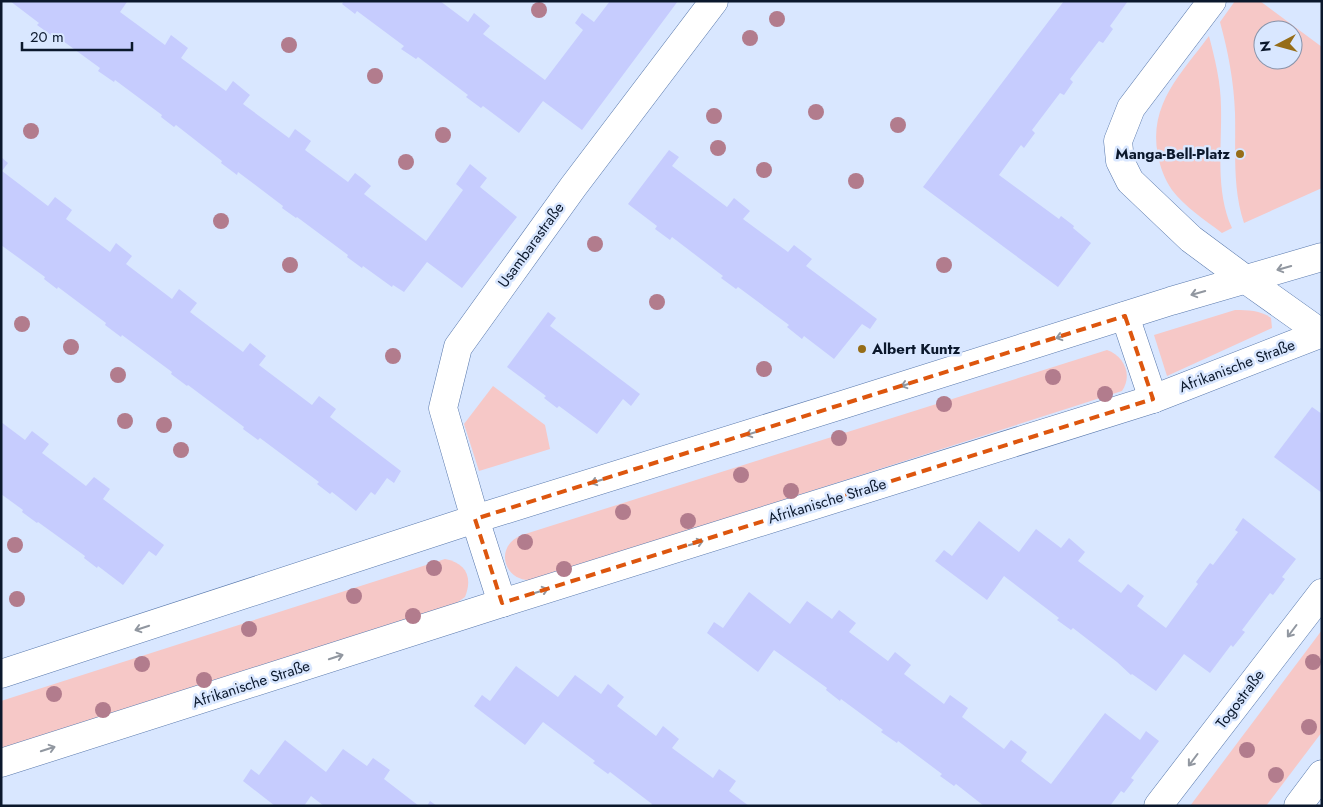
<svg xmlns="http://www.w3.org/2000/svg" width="1323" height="807" font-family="Jost,sans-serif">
<rect width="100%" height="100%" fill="#d9e7ff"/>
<g fill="#f6c8c7" fill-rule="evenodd">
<path d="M1235,1h25l62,46v141l-78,35c-12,-36 -8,-73 -9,-110 -1,-31 -7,-62 -15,-91zM1263,30h30v30h-30z"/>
<path d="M1209,36c6,23 12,47 12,71 1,40 -6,84 11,121l-10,5c-17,-13 -37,-26 -50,-43 -7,-10 -12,-23 -14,-35 -10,-51 24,-82 51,-119z"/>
<path d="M1235,310c13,0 25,0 36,8l1,10 -105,48 -13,-41z"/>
<path d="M1107,350c17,6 26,25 15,41l-585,188c-31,8 -46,-32 -15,-44z"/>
<path d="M493,386l52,39 5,24 -71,22 -15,-47z"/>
<path d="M445,559c21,4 28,18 20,38l-10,7 -454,145v-48z"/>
<path d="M1322,630v102l-56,74h-76z"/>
</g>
<g fill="#c6ccfe">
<path d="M10,1h116l1,1 -7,10 45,33 6,-10 17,13 -7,10 45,33 7,-10 17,14 -7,9 46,34 6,-9 16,12 -6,9 43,32 7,-9 8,6 8,7 -7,8 62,47 37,-51 -7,-6 14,-20 17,14 -7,9 37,30 -55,71 -35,-26 -23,30 -11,-7 -1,2 -29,-21 -1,2 -15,-11 1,-2 -51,-38 -1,1 -14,-10 1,-2 -45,-34 -1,3 -16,-12 1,-2 -46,-36 -2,2 -13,-10 1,-2 -47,-35 -1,2 -16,-11 2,-3 -48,-35 -1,2 -14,-10 2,-2z"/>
<path d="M344,1h96l28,21 6,-9 16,13 -7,8 62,46 38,-50 -8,-7 7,-10 12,9 16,-21h68l-96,129 -39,-29 -24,32 -36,-27 -2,2 -15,-11 2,-2 -50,-38 -2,2 -15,-10 3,-3 -47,-35 -2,3 -13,-10z"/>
<path d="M1064,1h64l-18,25 3,3 -10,14 -4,-2 -29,38 3,3 -9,13 -4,-2 -28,37 3,3 -11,15 -3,-3 -22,30 60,44 2,-3 13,10 -1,2 18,15 -33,44 -135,-100z"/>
<path d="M669,150l10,7 -7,9 55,41 7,-9 16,13 -7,8 45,33 6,-7 18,14 -6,7 71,53 -7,10 -8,-5 -28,35 -30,-23 -2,3 -15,-12 2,-2 -51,-38 -2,2 -15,-11 2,-2 -51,-39 -2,3 -15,-11 2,-3 -29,-22z"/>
<path d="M1,157l7,6 -6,8 46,35 7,-9 17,13 -6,9 44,33 6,-9 16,13 -6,8 46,35 7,-10 18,14 -7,9 53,40 7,-9 16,13 -7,9 53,40 7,-9 17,13 -6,8 71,54 -7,12 -7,-5 -12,17 -4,-3 -15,19 -24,-19 -2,2 -13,-10 2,-2 -59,-44 -2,2 -15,-11 1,-2 -56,-42 -1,1 -16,-12 1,-2 -50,-37 -1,2 -16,-12 1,-2 -48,-36 -1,2 -13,-10 1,-2 -44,-32z"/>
<path d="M548,312l8,6 -6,8 90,68 -9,12 -8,-7 -26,35 -38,-28 -2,2 -13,-10 2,-2 -39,-29z"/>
<path d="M1312,407l10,7v79l-48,-36z"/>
<path d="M1,422l24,18 7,-9 17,13 -7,9 44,33 8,-9 16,12 -7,10 61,46 -8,11 -7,-5 -26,34 -25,-19 -1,2 -13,-10 1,-2 -47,-34 -1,1 -15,-11 1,-2 -22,-16z"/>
<path d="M1243,518l53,41 -14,18 3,2 -12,16 -3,-2 -28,37 3,2 -12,15 -2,-2 -21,28 -26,-19 -28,37 -24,-17 -1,1 -14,-13 -44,-34 -2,2 -14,-10 2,-2 -55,-42 -17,24 -52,-39 9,-11 8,6 27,-35 40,31 17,-23 25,19 8,-10 16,14 -7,9 43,32 7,-9 16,12 -7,10 29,22 32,-44 -2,-2 14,-19 3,2 25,-33 -3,-2z"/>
<path d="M749,592l41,32 17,-23 25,18 7,-9 17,13 -7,9 39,29 7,-9 16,13 -7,9 40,30 6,-9 18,13 -6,9 42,32 7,-9 16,12 -6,9 30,23 54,-71 35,27 6,-9 13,10 -28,37 3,2 -10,13 -3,-2 -11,15h-126l-28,-22 -2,2 -14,-10 2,-2 -44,-33 -1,2 -16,-11 2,-2 -42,-31 -1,2 -14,-11 1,-2 -53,-38 -16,22 -51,-39 7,-11 9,6z"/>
<path d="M516,666l42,31 17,-22 26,19 7,-10 16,13 -7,9 39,30 7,-10 16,13 -7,9 41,30 6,-9 17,12 -7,10 20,15h-98l1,-2 -42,-32 -2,2 -15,-11 2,-2 -52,-39 -18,23 -51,-39 8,-11 8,6z"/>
<path d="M285,740l41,32 17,-23 24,17 6,-8 17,12 -6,9 35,27h-95l-13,-10 -7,10h-29l-32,-25 8,-12 8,6z"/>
<path d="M430,801l7,5h-10z"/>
</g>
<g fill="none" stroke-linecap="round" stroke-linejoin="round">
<defs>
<g id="minor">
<path d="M1212,1l-81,107 -13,33 2,20 10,20 61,58 54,40"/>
<path d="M475,519l-32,-111 15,-61 115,-160 141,-186"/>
<path d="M1158,806l164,-213"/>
<path d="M1298,806l24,-32"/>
</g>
<g id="tertiary">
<path d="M1245,279l76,54"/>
<path d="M1125,316l28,83"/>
<path d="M475,519l27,84"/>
<path d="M1,674l474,-155 370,-115 326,-103 151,-44"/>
<path d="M1,763l501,-160 651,-204 169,-66"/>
</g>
</defs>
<use href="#minor" stroke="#5878ac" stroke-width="29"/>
<use href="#tertiary" stroke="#5878ac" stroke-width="29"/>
<use href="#minor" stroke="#fff" stroke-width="28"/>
<use href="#tertiary" stroke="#fff" stroke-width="28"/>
</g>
<g fill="#b27c8d">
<circle cx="539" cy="10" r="8"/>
<circle cx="777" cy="19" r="8"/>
<circle cx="750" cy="38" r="8"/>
<circle cx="289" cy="45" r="8"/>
<circle cx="375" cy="76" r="8"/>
<circle cx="816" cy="112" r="8"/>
<circle cx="714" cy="116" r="8"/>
<circle cx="898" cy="125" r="8"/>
<circle cx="31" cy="131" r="8"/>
<circle cx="443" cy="135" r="8"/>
<circle cx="718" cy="148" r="8"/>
<circle cx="406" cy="162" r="8"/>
<circle cx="764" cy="170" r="8"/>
<circle cx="856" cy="181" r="8"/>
<circle cx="221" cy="221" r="8"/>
<circle cx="595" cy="244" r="8"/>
<circle cx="290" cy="265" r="8"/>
<circle cx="944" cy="265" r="8"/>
<circle cx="657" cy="302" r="8"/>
<circle cx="22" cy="324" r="8"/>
<circle cx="71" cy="347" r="8"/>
<circle cx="393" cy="356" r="8"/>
<circle cx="764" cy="369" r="8"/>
<circle cx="118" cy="375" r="8"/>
<circle cx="1053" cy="377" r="8"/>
<circle cx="1105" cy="394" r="8"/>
<circle cx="944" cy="404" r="8"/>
<circle cx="125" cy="421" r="8"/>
<circle cx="164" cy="425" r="8"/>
<circle cx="839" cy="438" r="8"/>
<circle cx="181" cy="450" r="8"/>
<circle cx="741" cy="475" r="8"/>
<circle cx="791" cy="491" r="8"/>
<circle cx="623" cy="512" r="8"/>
<circle cx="688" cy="521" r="8"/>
<circle cx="525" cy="542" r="8"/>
<circle cx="15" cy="545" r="8"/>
<circle cx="434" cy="568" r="8"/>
<circle cx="564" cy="569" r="8"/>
<circle cx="354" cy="596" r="8"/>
<circle cx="17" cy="599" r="8"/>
<circle cx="413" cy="616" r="8"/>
<circle cx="249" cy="629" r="8"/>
<circle cx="1313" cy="662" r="8"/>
<circle cx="142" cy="664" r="8"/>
<circle cx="204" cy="680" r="8"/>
<circle cx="54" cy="694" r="8"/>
<circle cx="103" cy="710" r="8"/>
<circle cx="1309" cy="727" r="8"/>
<circle cx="1247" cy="750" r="8"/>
<circle cx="1276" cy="775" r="8"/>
</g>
<defs><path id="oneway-shaft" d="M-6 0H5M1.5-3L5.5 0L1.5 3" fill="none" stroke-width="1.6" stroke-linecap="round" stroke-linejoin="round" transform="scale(1.25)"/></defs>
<g stroke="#9197a0">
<use href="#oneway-shaft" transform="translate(1284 268) rotate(164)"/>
<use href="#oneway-shaft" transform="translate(1198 293) rotate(164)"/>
<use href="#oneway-shaft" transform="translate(1063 336) rotate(162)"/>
<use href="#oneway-shaft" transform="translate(908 384) rotate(162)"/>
<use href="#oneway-shaft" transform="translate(753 433) rotate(163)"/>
<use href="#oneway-shaft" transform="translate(598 481) rotate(163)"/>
<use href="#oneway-shaft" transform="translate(696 543) rotate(-17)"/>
<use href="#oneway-shaft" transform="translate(541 591) rotate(-17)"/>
<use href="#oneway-shaft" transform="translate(142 628) rotate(162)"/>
<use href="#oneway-shaft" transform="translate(1292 631) rotate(127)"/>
<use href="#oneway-shaft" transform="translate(336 657) rotate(-18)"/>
<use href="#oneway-shaft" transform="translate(48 749) rotate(-18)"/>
<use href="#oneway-shaft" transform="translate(1193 760) rotate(127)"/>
</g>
<path fill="none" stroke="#dd560e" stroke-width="4" stroke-dasharray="10 6" stroke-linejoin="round" d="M1125,316l28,83 -651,204 -27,-84z"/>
<g fill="#966d18" stroke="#d9e7ff" stroke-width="2">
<circle cx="1240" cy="154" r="5"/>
<circle cx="862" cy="349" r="5"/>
</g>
<g text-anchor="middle" stroke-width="5" stroke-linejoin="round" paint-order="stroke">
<g font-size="15" font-weight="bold" fill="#0b182c" stroke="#d9e7ff" text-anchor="end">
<text x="1230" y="159">Manga-Bell-Platz</text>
<text x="872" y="354" text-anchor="start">Albert Kuntz</text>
</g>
<g font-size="15" fill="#0b182c" stroke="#d9e7ff">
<text transform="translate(531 245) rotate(-54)" y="5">Usambarastraße</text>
<text transform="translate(1237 366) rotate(-21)" y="5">Afrikanische Straße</text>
<text transform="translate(827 501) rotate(-17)" y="5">Afrikanische Straße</text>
<text transform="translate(251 684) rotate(-18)" y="5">Afrikanische Straße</text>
<text transform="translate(1240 699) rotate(-53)" y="5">Togostraße</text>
</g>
</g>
<rect width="1323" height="807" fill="none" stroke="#0b182c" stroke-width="5"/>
<g transform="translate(1278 45) rotate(264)"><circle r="24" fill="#d9e7ff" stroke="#8794ab"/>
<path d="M0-4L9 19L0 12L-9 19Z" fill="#966d18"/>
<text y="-8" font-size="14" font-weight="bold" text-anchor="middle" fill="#0b182c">N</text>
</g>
<path d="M22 42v8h110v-8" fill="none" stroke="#0b182c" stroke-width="2.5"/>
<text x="30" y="42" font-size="15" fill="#0b182c" stroke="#d9e7ff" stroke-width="4" paint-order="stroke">20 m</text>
</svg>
